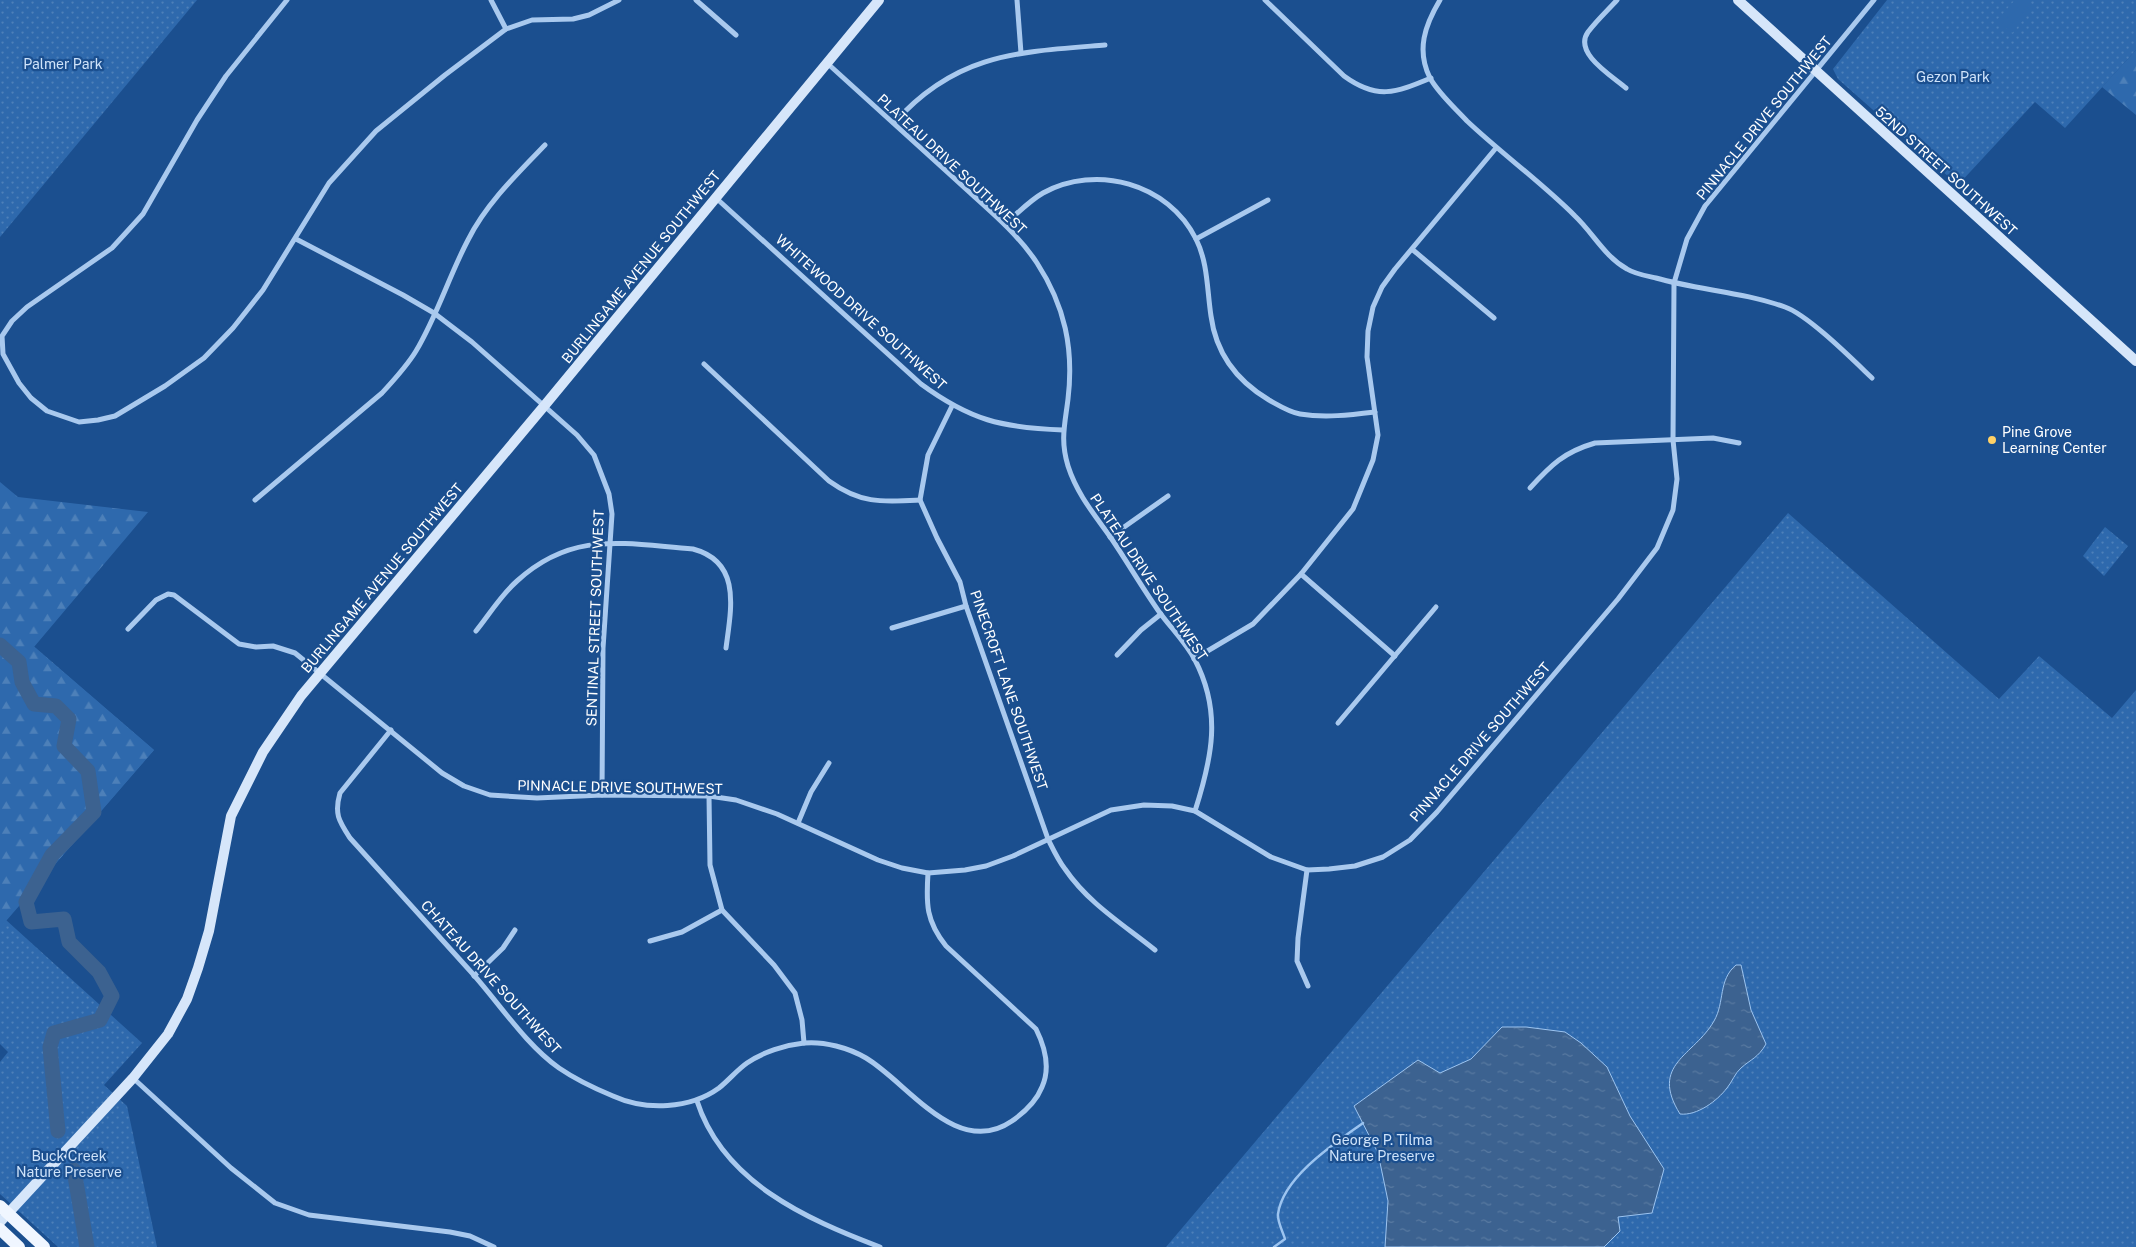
<svg xmlns="http://www.w3.org/2000/svg" width="2136" height="1247" font-family="'Public Sans',sans-serif">
<defs>
<pattern id="grass-dots" width="8" height="8" patternUnits="userSpaceOnUse" patternTransform="scale(1.25)"><rect width="8" height="8" fill="#2e69ad"/><path d="M2 2h.1M6 6h.1" fill="none" stroke="#4d80b9" stroke-width="1.8" stroke-linecap="round"/></pattern>
<pattern id="forest-firs" width="22" height="20" patternUnits="userSpaceOnUse" patternTransform="scale(1.25)"><rect width="22" height="20" fill="#2e69ad"/><path d="M5 1l3.5 6h-7zM16 11l3.5 6h-7z" fill="#4d80b9"/></pattern>
<pattern id="water-ripples" width="26" height="14" patternUnits="userSpaceOnUse" patternTransform="scale(1.25)"><rect width="26" height="14" fill="#3c6290"/><path d="M2 4q2-2 4 0t4 0M15 11q2-2 4 0t4 0" fill="none" stroke="#597aa1"/></pattern>
</defs>
<rect width="100%" height="100%" fill="#1b4f8f"/>
<g fill="url(#grass-dots)">
<path d="M0,0h197l-197,237z"/>
<path d="M1887,0h249v50l-71,78 -30,-26 -77,83 -120,-106 -5,-10z"/>
<path d="M1788,513l211,186 40,-43 73,62 24,-28v557h-970z"/>
<path d="M2105,527l23,19 -24,30 -21,-20z"/>
<path d="M0,617l154,133 -148,170 136,123 -38,42 23,21 30,141h-99l-58,-53v-132l8,-10 -8,-8z"/>
</g>
<g fill="url(#forest-firs)">
<path d="M2136,50v65l-34,-28z"/>
<path d="M0,482l18,15 130,15 -114,135 120,103 -154,178z"/>
</g>
<path fill="#2e69ad" d="M2015,0h9l9,8 -21,25 -15,-13z"/>
<g fill="url(#water-ripples)" stroke="#9cc4f0">
<path d="M1736,965h5l10,45 15,34c-8,14 -15,15 -25,24 -6,5 -9,14 -14,20 -10,13 -30,28 -47,26 -31,-50 14,-58 34,-93 11,-19 4,-41 22,-56z"/>
<path d="M1502,1027h24l39,5 16,11 26,24 23,49 34,53 -12,44 -34,4 2,14 -16,16h-219l3,-46 -10,-48 -24,-47 64,-46 22,13 31,-14z"/>
</g>
<g fill="none" stroke-linecap="round" stroke-linejoin="round">
<path stroke="#9cc4f0" stroke-width="2.5" d="M1274,1247l11,-8c-2,-7 -8,-18 -7,-25 5,-37 57,-71 85,-91"/>
<g stroke="#3c6290" stroke-width="15">
<path d="M0,645l19,17 3,20 12,22 22,2 13,13 -5,27 24,25 6,41 -42,43 -26,47 5,20 33,-3 5,23 30,30 13,24 -12,24 -46,13 -4,14 8,84"/>
<path d="M74,1170l13,77"/>
</g>
<g stroke="#a9c9ee" stroke-width="5">
<path d="M287,0l-61,76 -29,44 -54,94 -31,34 -85,59 -15,14 -10,15 1,18 16,29 12,15 16,13 32,11 19,-2 17,-4 50,-30 39,-28 29,-30 30,-38 66,-107 47,-52 69,-56 61,-46 26,-9 41,-1 16,-4 30,-15"/>
<path d="M491,0l15,29"/>
<path d="M696,0l40,35"/>
<path d="M1017,0l4,53"/>
<path d="M1265,0l79,76c33,24 51,17 87,2"/>
<path d="M1440,0c-15,25 -24,50 -10,78 9,16 25,30 37,43 35,33 74,61 108,95 18,17 30,41 52,53 8,5 20,7 29,9 42,12 87,14 129,29 23,8 67,52 87,71"/>
<path d="M1617,0c-9,10 -20,20 -29,32 -15,21 24,44 38,56"/>
<path d="M827,63c43,39 86,78 129,117 28,26 60,51 81,83 28,43 37,86 31,136 -3,25 -8,41 0,67 9,28 26,48 43,72 17,25 32,51 49,75 11,15 26,30 35,47 27,52 17,98 0,151"/>
<path d="M894,123c62,-70 124,-71 211,-78"/>
<path d="M716,198l205,186c49,36 81,44 142,46"/>
<path d="M1005,224c12,-10 24,-23 38,-31 53,-29 125,-10 153,46 12,24 11,51 15,77 5,38 26,65 58,84 9,5 20,12 31,14 25,4 50,1 75,-2"/>
<path d="M296,239l107,56 31,18 38,29 105,93 17,20 15,39 3,20 -9,134 -1,147"/>
<path d="M1196,239l72,-39"/>
<path d="M1413,250l81,68"/>
<path d="M704,364l125,117c32,23 53,21 91,19"/>
<path d="M952,406l-24,49 -8,45 17,38 23,44 6,24 82,233c5,10 10,21 17,30 23,34 59,56 90,81"/>
<path d="M1530,488c21,-23 34,-36 65,-45l118,-5 26,5"/>
<path d="M255,500l127,-107c12,-13 25,-27 34,-42 21,-35 33,-75 52,-111 18,-36 49,-66 77,-95"/>
<path d="M1110,537l58,-41"/>
<path d="M1301,574l94,82"/>
<path d="M892,628l74,-22"/>
<path d="M128,629l28,-29 12,-6 6,1 65,49 17,3 17,-1 22,7 147,120 22,13 26,9 47,3 65,-3 107,1 27,4 41,14 101,46 24,8 26,5 37,-3 21,-4 27,-10 98,-46 33,-5 28,1 23,5 76,46 36,13 22,-1 26,-3 28,-9 27,-17 27,-28 181,-213 39,-51 16,-38 4,-31 -4,-39 1,-157 13,-44 18,-33 169,-206"/>
<path d="M476,631c13,-16 25,-36 41,-50 56,-51 107,-37 176,-32 49,13 38,60 33,99"/>
<path d="M1117,655l24,-25 20,-16"/>
<path d="M1194,659l59,-35 48,-50 52,-65 20,-49 5,-25 -11,-78 1,-26 5,-24 9,-20 13,-18 101,-121"/>
<path d="M1338,723l98,-116"/>
<path d="M391,730l-51,63c-6,21 -1,28 10,45 41,45 81,90 122,135 27,30 54,72 87,95 16,11 37,21 54,28 33,15 77,13 106,-8 10,-8 18,-18 28,-25 16,-11 38,-18 57,-20 20,-2 45,5 62,15 42,25 91,101 146,63 13,-9 24,-19 30,-34 9,-20 3,-40 -6,-58l-90,-83c-20,-25 -20,-42 -18,-73"/>
<path d="M709,796l1,69 12,45 52,55 21,28 7,27 2,23"/>
<path d="M798,823l13,-31 18,-29"/>
<path d="M1307,870l-9,68 -1,23 11,25"/>
<path d="M650,941l32,-9 40,-22"/>
<path d="M474,976l29,-28 12,-18"/>
<path d="M133,1078l98,90 44,35 34,12 141,17 20,4 24,11"/>
<path d="M697,1101c26,81 109,118 183,146"/>
</g>
<g stroke="#d6e6fa" stroke-width="10">
<path d="M1738,0l398,361"/>
<path d="M0,1222l133,-144 35,-44 19,-35 11,-31 11,-37 22,-115 32,-64 38,-56 244,-291 334,-405"/>
</g>
<g stroke="#f0f6ff" stroke-width="12">
<path d="M0,1206l44,41"/>
<path d="M0,1229l19,18"/>
</g>
</g>
<circle fill="#ffd166" stroke="#1b4f8f" stroke-width="2" cx="1992" cy="440" r="5"/>
<g text-anchor="middle" stroke-width="4.5" stroke-linejoin="round" paint-order="stroke">
<g font-size="14" fill="#cfe3fa" stroke="#1b4f8f">
<text x="63" y="69">Palmer Park</text>
<text x="1953" y="82">Gezon Park</text>
<text x="1382" y="1145">George P. Tilma<tspan x="1382" dy="16">Nature Preserve</tspan></text>
<text x="69" y="1161">Buck Creek<tspan x="69" dy="16">Nature Preserve</tspan></text>
</g>
<g font-size="14" fill="#fff" stroke="#1b4f8f">
<text transform="translate(1764 118) rotate(-51)" y="5">PINNACLE DRIVE SOUTHWEST</text>
<text transform="translate(952 164) rotate(43)" y="5">PLATEAU DRIVE SOUTHWEST</text>
<text transform="translate(1946 171) rotate(42)" y="5">52ND STREET SOUTHWEST</text>
<text transform="translate(641 267) rotate(-51)" y="5">BURLINGAME AVENUE SOUTHWEST</text>
<text transform="translate(861 312) rotate(42)" y="5">WHITEWOOD DRIVE SOUTHWEST</text>
<text transform="translate(1149 577) rotate(56)" y="5">PLATEAU DRIVE SOUTHWEST</text>
<text transform="translate(382 578) rotate(-50)" y="5">BURLINGAME AVENUE SOUTHWEST</text>
<text transform="translate(595 618) rotate(-88)" y="5">SENTINAL STREET SOUTHWEST</text>
<text transform="translate(1009 690) rotate(71)" y="5">PINECROFT LANE SOUTHWEST</text>
<text transform="translate(1480 742) rotate(-49)" y="5">PINNACLE DRIVE SOUTHWEST</text>
<text transform="translate(620 787) rotate(1)" y="5">PINNACLE DRIVE SOUTHWEST</text>
<text transform="translate(491 977) rotate(48)" y="5">CHATEAU DRIVE SOUTHWEST</text>
</g>
<g font-size="14" fill="#fff" stroke="#1b4f8f" text-anchor="start">
<text x="2002" y="437">Pine Grove<tspan x="2002" dy="16">Learning Center</tspan></text>
</g>
</g>
</svg>
